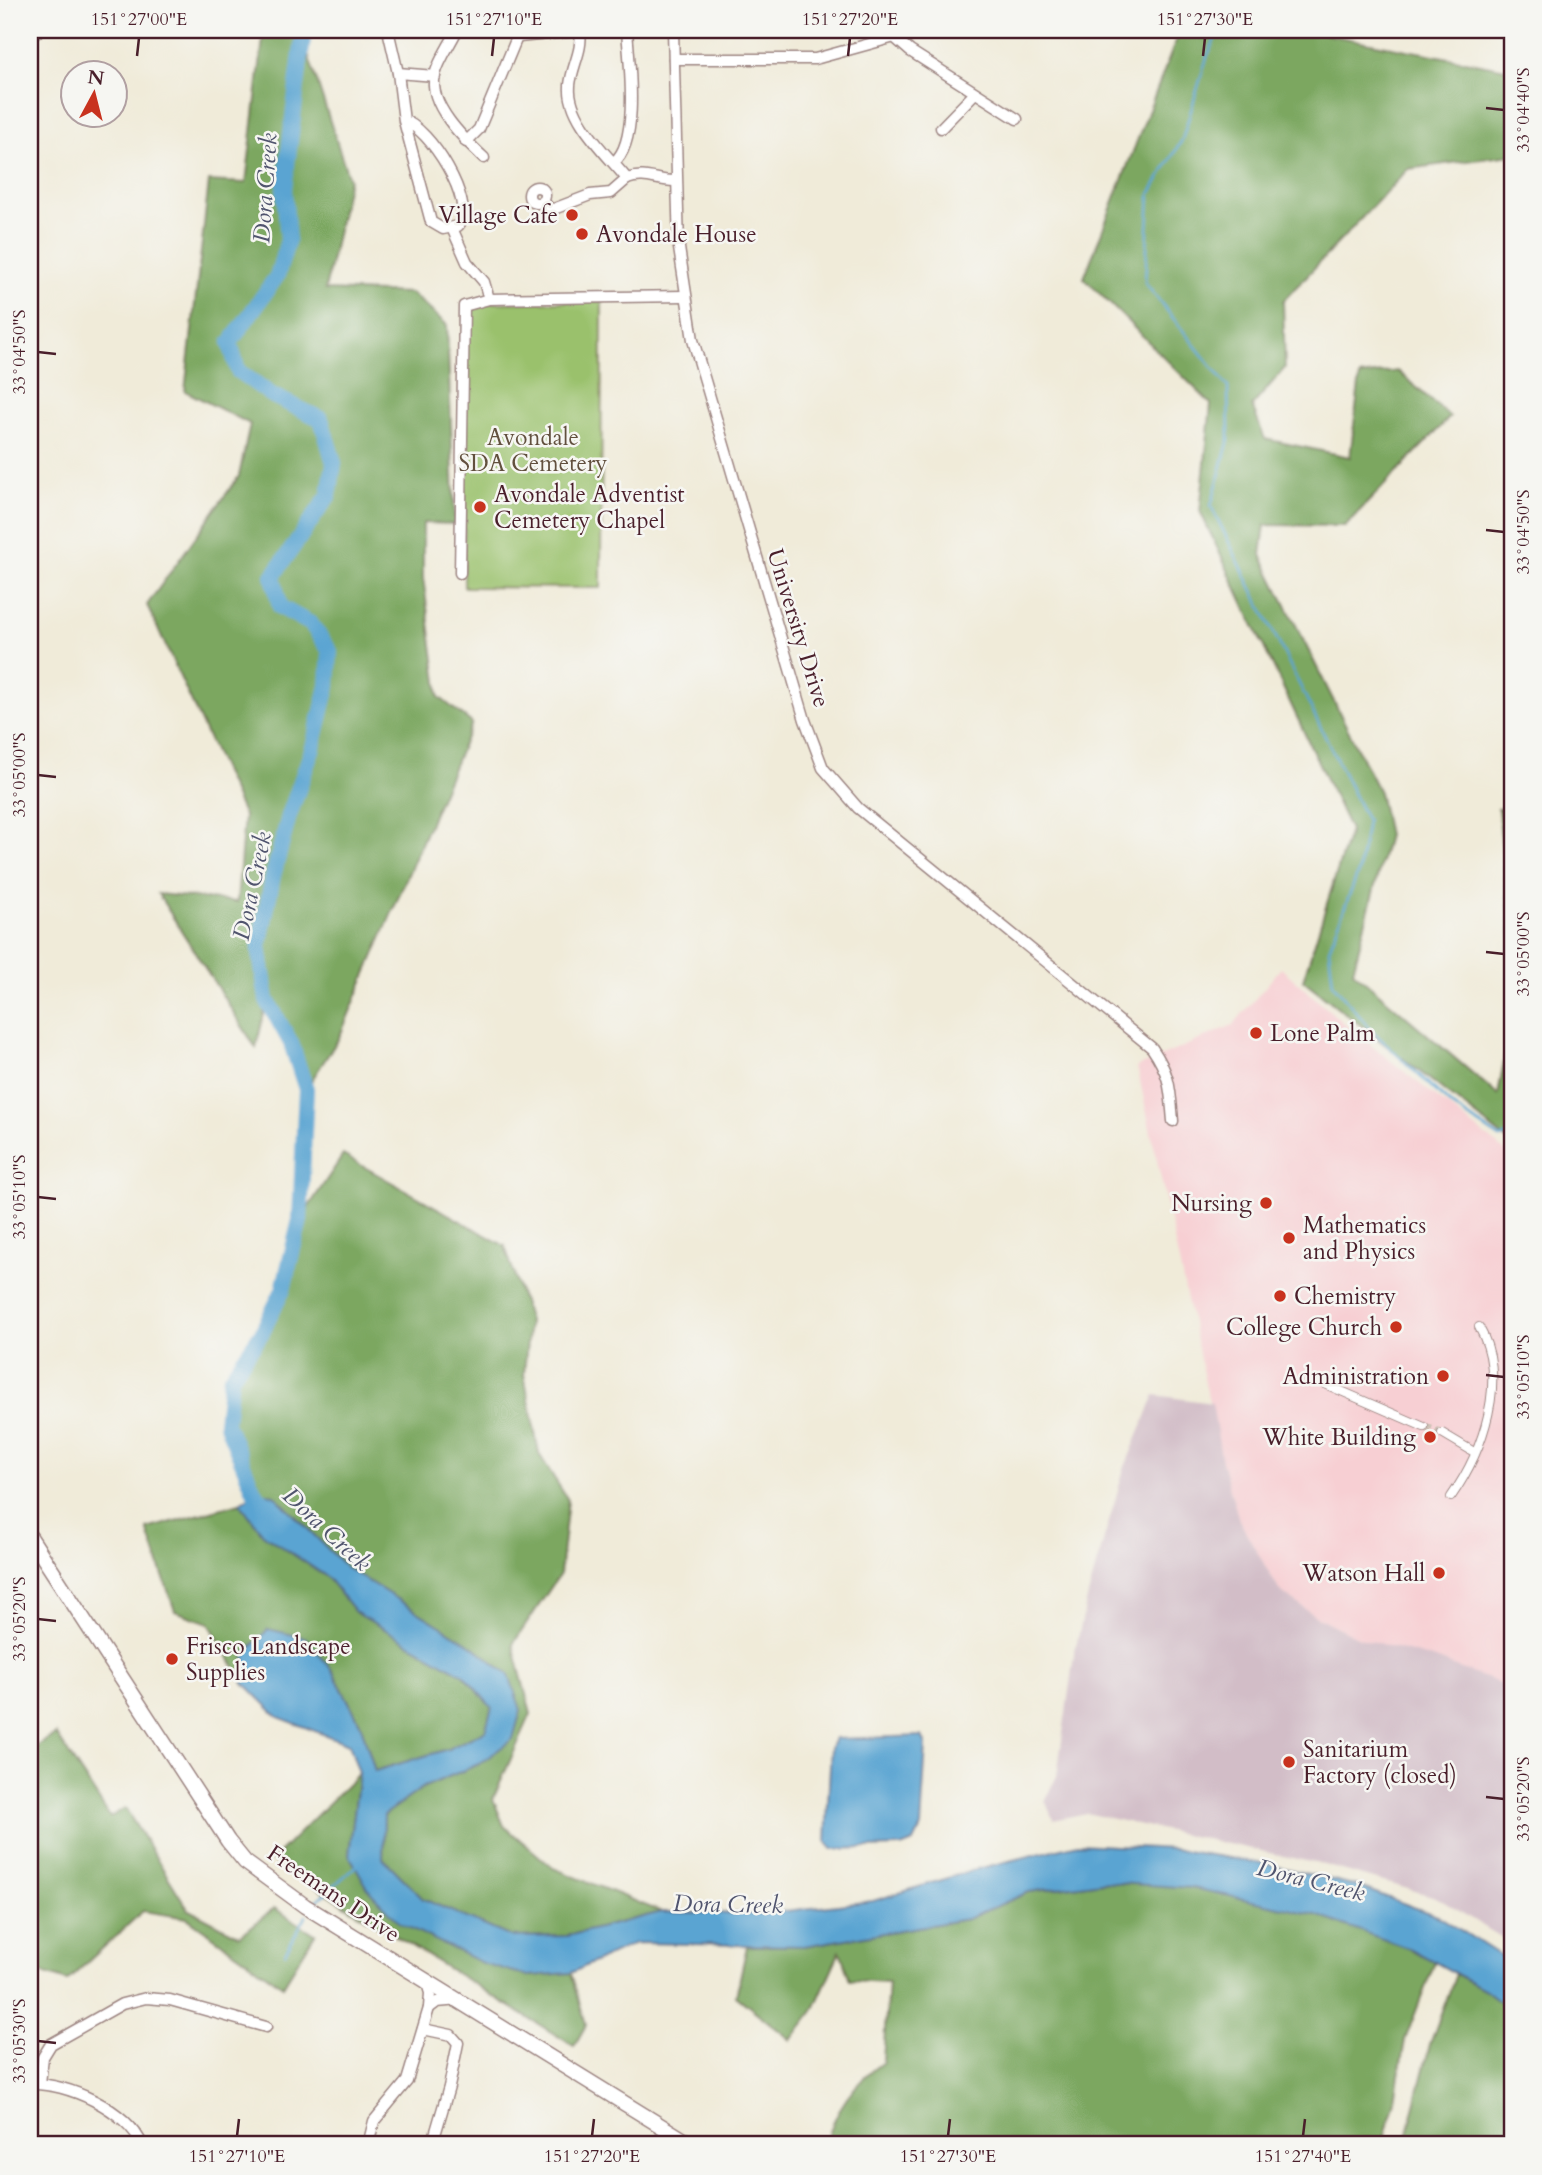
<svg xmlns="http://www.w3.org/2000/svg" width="1542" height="2175" font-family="Cardo,serif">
<rect width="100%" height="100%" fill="#f6f6f2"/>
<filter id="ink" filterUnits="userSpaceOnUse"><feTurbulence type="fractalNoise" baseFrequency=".0143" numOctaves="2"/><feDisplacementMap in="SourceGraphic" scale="14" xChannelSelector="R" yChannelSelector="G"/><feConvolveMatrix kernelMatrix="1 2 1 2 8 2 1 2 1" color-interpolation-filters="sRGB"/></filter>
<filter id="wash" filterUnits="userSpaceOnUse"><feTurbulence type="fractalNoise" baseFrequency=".00686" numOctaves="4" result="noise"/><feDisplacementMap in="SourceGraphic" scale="28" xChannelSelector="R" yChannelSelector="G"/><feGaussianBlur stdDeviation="1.57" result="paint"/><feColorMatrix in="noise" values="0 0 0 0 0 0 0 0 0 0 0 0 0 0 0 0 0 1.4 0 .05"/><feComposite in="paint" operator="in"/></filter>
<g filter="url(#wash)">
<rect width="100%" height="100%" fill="#f0ebd9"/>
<path fill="#f7cfd3" d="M1281,968l67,59 164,130v531l-153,-50 -44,-22 -36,-26 -40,-70 -17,-58 -85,-395 96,-42z"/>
<path fill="#d2bdc7" d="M1155,1395l57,8 10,59 17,58 40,70 36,26 44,22 70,19 83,31v256l-76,-47 -112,-32 -238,-52 -33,7 -8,-20 12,-24 17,-121 14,-60 36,-126z"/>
<path fill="#9ac16c" stroke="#72704c" stroke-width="2" d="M602,301l-1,287 -137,-1 1,-273 3,-5 18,-6z"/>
<g fill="#7ba760" stroke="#626346" stroke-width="2">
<path d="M264,30h40l-1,9 46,140 -24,111 86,3 36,32 8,199 -32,-1v54l16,120 33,26 -133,315 -33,51 -15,-46 -24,-42 -11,47 -98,-154 79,8 7,-86 -97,-211 92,-129 11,-52 -65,-33 24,-210 37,2z"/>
<path d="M1180,30h123l209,40v85l-104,14 -125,132 2,67 -33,38 13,33 85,18 10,-81 38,-5 52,46 -105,109 -80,-1 -4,30 118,237 9,43 -35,136 145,124 14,-80v129l-209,-164 47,-150 -150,-319 11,-107 -127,-126z"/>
<path d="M1512,808v129l-14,-128z"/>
<path d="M343,1155l162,91 24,75 -5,53 15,80 29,46 -8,74 -47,70 18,70 -38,85 11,27 49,42 109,44 -95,24 -56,1 -88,-38 -40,-41 1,-43 40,-28 55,-23 30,-89 -35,-28 -127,-79 -73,-73 -19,-2 -29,-70 5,-46 30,-43 22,-44 17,-70z"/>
<path d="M240,1503l23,31 64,43 28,35 109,63 28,33 -7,23 -37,18 -73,22 -15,-48 -28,-53 -87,-16 -1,29 -35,-60 -34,-12 -28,-82z"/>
<path d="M56,1734l54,83 15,-9 63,101 52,27 34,-28 41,26 -32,52 -96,-68 -44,-7 -76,70 -37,-12v-218z"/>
<path d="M359,1773l-10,82 179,121 43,-3 15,52 -12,21 -302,-186z"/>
<path d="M1101,1882c30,2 61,2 91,6 74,9 178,38 243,74l-30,78 -11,65 -12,40h-555c4,-32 30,-65 56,-83l5,-80 -38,-2 -10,-29 -27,60 -22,29 -55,-44 11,-50h57l163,-27 62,-27z"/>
<path d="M1456,1974l30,16 26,21v134h-107l25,-101z"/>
</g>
<g fill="#5aa4d2" stroke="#52627e" stroke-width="2">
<path d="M255,1493l19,2 73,73 127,79 35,28 12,35 -8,29 -34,25 -55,23 -40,28 -1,43 40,41 88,38 56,-1 95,-24 97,2 114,-13 104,-32 101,-25 95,5 94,15 90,22 83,31 72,46v48l-26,-21 -73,-40 -97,-35 -123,-27 -92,-6 -72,10 -62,27 -163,27 -169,-3 -64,30 -43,3 -46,-13 -82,-40 -30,-31 -21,-37 10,-82 -10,-29 -71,-27 -34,-34 1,-29 23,-25 38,9 26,32 28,53 15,48 73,-22 37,-18 7,-23 -28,-33 -109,-63 -28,-35 -64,-43 -23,-31z"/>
<path d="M922,1736l4,9 -5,82 -7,15 -13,5 -69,2 -6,-8 5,-94 4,-8z"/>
</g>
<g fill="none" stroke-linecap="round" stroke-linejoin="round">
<g stroke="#5aa4d2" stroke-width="2.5">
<path d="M1219,30l-12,27 -25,83 -32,54 -5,89 83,104 1,52 -18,67 156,315 -8,49 -30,79 4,35 39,47 80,75 48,32 12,-4"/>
<path d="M314,1903l42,-37"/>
<path d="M285,1953l21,-37"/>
</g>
<path stroke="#5aa4d2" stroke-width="16" d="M268,1506l-13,-13 -29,-70 5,-46 30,-43 22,-44 17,-70 6,-131 -15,-46 -24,-43 -8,-53 14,-71 16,-60 24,-69 15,-61 2,-35 -19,-27 -31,-17 -7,-31 56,-81 5,-32 -13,-44 -48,-23 -35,-25 -8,-28 47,-67 11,-36 -4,-51 20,-159"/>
</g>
</g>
<g filter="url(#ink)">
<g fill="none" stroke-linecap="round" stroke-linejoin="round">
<path stroke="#cfc2b6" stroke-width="8" stroke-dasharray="8 4" stroke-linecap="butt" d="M1424,1427l18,6"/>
<defs>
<g id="pedestrian">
<path d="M1325,1384l99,43"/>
<path d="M1442,1433l32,19"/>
<path d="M1451,1497c32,-46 58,-118 28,-170"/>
</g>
<g id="minor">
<path d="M388,30l10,43 6,48 27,101 12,7 15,-3c20,-22 -30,-100 -54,-105"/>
<path d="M457,30c-7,15 -18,29 -22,45 -8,29 30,65 49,83"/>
<path d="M673,30l6,218 14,92 112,380 18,48 35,40 294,240c19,28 18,41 21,73"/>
<path d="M580,31c3,19 -8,35 -10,54 -3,34 37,69 57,94"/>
<path d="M519,37l69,-7"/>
<path d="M894,37l16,14 107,68"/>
<path d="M674,59h141l105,-29"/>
<path d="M398,73l37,3"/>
<path d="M941,128l34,-35"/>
<path d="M466,142l13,-13 41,-99"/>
<path d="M614,162c26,-20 15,-101 13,-132"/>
<path d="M627,179c19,-7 31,3 49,2"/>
<circle cx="537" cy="195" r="8"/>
<path d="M543,201l8,9 39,-15 21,-2 16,-14"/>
<path d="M452,228l15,34 17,20 5,17"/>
<path d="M460,573l4,-267 25,-7 196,-3"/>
<path d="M429,2008l8,-6 22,-2"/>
<path d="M423,2029l28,6 7,8 -9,44 -17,58"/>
<path d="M40,2083l3,-26 8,-13 71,-40 24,-6 24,2 96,27"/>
<path d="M30,2084c36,-2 98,26 112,61"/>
<path d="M368,2145l6,-24 33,-40 22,-73 1,-15 -4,-13"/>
</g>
<g id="secondary">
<path d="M30,34l7,-4"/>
<path d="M30,1537l198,304 17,21 60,44 387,239"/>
</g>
</defs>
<use href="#pedestrian" stroke="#9d8582" stroke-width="10"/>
<use href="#minor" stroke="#9d8582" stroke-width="13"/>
<use href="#secondary" stroke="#9d8582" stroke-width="17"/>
<use href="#pedestrian" stroke="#fff" stroke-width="8"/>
<use href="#minor" stroke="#fff" stroke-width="10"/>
<use href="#secondary" stroke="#fff" stroke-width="14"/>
</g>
</g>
<path fill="none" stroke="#4a1f2b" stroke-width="2.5" d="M137,56l2,-18M492,56l2,-18M848,56l2,-18M1203,56l2,-18M1486,108l18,2M38,352l18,2M1486,530l18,2M38,775l18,2M1486,952l18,2M38,1197l18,2M1486,1375l18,2M38,1619l18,2M1486,1797l18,2M38,2041l18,2M237,2136l2,-17M592,2136l2,-17M948,2136l2,-17M1303,2136l2,-17"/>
<g fill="#c8321e" stroke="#f6f6f2" stroke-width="2.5">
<circle cx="572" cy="215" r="7"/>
<circle cx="582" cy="234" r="7"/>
<circle cx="480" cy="507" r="7"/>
<circle cx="1256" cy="1033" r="7"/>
<circle cx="1266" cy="1203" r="7"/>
<circle cx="1289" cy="1238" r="7"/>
<circle cx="1280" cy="1296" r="7"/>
<circle cx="1396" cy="1327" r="7"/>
<circle cx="1443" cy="1376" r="7"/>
<circle cx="1430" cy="1437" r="7"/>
<circle cx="1439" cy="1573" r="7"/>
<circle cx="172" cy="1659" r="7"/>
<circle cx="1289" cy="1762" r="7"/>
</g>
<g text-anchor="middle" stroke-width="5" stroke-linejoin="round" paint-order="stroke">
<g font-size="23" fill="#4a1f2b" stroke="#f6f6f2" text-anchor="start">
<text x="558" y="223" text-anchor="end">Village Cafe</text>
<text x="596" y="242">Avondale House</text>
<text x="494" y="502">Avondale Adventist<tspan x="494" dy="26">Cemetery Chapel</tspan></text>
<text x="1270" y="1041">Lone Palm</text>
<text x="1252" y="1211" text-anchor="end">Nursing</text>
<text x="1303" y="1233">Mathematics<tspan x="1303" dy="26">and Physics</tspan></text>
<text x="1294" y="1304">Chemistry</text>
<text x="1382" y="1335" text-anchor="end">College Church</text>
<text x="1429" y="1384" text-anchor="end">Administration</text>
<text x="1416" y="1445" text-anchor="end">White Building</text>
<text x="1425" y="1581" text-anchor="end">Watson Hall</text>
<text x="186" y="1654">Frisco Landscape<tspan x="186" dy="26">Supplies</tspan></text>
<text x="1303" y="1757">Sanitarium<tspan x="1303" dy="26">Factory (closed)</tspan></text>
</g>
<g font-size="23" fill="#62503e" stroke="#f6f6f2">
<text x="533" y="445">Avondale<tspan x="533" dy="26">SDA Cemetery</tspan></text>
</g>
<g font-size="23" fill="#4a1f2b" stroke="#f6f6f2">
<text transform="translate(799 628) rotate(73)" y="8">University Drive</text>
<text transform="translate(334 1893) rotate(34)" y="8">Freemans Drive</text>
</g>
<g font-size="24" font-style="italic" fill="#50546e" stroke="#f6f6f2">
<text transform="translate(265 188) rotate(-86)" y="8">Dora Creek</text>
<text transform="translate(252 886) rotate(-78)" y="8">Dora Creek</text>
<text transform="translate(327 1529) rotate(43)" y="8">Dora Creek</text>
<text transform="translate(1311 1880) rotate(14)" y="8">Dora Creek</text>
<text transform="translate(728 1904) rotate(1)" y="8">Dora Creek</text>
</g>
</g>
<rect width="1542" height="2175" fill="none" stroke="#f6f6f2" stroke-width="77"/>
<g transform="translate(94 94) rotate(7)"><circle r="33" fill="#f6f6f2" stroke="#b1a0a2" stroke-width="2"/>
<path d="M0-5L12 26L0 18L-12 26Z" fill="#c8321e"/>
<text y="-10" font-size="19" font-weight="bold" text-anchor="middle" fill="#4a1f2b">N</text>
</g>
<rect x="38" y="38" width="1466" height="2098" fill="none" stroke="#4a1f2b" stroke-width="2.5"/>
<g font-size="18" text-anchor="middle" fill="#4a1f2b">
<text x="139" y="25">151°27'00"E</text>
<text x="494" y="25">151°27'10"E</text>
<text x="850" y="25">151°27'20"E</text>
<text x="1205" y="25">151°27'30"E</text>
<text transform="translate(1523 110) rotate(-90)" y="6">33°04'40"S</text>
<text transform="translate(19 352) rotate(-90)" y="6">33°04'50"S</text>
<text transform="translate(1523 532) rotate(-90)" y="6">33°04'50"S</text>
<text transform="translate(19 775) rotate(-90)" y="6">33°05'00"S</text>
<text transform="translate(1523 954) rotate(-90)" y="6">33°05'00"S</text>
<text transform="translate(19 1197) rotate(-90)" y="6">33°05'10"S</text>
<text transform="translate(1523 1377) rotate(-90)" y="6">33°05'10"S</text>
<text transform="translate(19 1619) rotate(-90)" y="6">33°05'20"S</text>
<text transform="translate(1523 1799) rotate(-90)" y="6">33°05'20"S</text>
<text transform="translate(19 2041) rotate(-90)" y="6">33°05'30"S</text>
<text x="237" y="2162">151°27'10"E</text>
<text x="592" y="2162">151°27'20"E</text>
<text x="948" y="2162">151°27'30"E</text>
<text x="1303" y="2162">151°27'40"E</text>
</g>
</svg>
